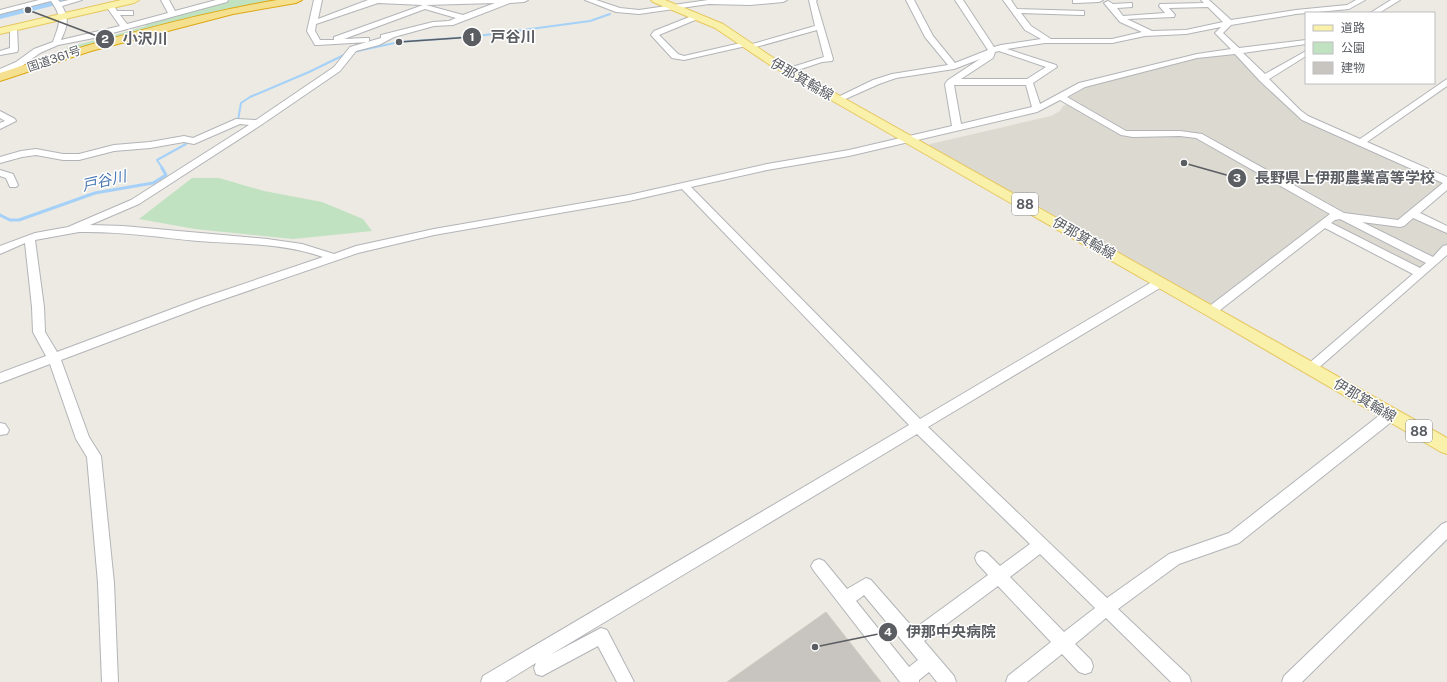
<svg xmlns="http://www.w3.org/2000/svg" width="1447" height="682" font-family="'Public Sans','Noto Sans JP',sans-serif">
<rect width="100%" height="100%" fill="#eceae2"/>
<path fill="#dcd9d0" d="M1236,51l61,61 150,69 -33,33 33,16v19l-26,24 -96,-49 -110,84 -286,-162 1,-2 121,-28 9,-5 3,-5 7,-3 -11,-7 23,-11 115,-29z"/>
<g fill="#c0e2c1">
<path d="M227,0h52l-210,51 -4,-3 50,-13 31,-9 -1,-4z"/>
<path d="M192,178h27l45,13 58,11 41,17 9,12 -79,8 -98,-10 -56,-10z"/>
</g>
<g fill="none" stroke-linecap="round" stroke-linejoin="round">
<g stroke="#a5d1f9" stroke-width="2">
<path d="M353,52l46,-10 71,-5 120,-16 20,-7"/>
<path d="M236,121l2,-1 3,-17 9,-6 59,-25 39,-19"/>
<path d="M163,169l-6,-9 29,-16"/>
</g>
<path stroke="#a5d1f9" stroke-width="3" d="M0,215l10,5h9l76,-27 58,-10 13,-8 -4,-7"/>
<path fill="#a5d1f9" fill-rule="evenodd" d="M51,0h18l-1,2 -68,17v-6z"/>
</g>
<path fill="#c8c4bf" stroke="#d0ccc1" d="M826,612l55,70h-154z"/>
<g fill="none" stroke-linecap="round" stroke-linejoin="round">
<defs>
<g id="minor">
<path d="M39,0h19l2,2 9,-2h13l-20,6c8,13 5,21 -1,34l59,-14 -14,-20 4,-2h3l4,7h16v4h-13l7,9 41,-11 -7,-13h8l6,11 41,-11h12l-1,2 -133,36 -36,7 -18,8 -18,13 -22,8v-5l16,-7 18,-13 19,-7c7,-19 10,-24 -2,-41l-51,13v-4z"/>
<path d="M314,0h8l-4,19 50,-19h160l-4,2 -14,1 -57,22 -19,1 -40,11 -15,8 -23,6 -16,20 -79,54 -122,79 -49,21 33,1 144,13 35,5 32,10 22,-8 78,-17 195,-34 138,-31 82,-14 103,-24 -7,-42 3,-4 32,-21 -26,10 -58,9 -17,6 -38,17h-6l-1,-2 39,-19 19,-6 56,-9 -23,-28 -19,-37h8l19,36 22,27 33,-13 -33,-50h8l31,47 7,-2 40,-6 -16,-9 -22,-30h8l6,9 67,2v4h-3l-60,-2 10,13 20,13h61l30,-7 -22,-10 -16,-19 4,-2 5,3 19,-1v4l-15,1 6,8 42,-3 -6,-7 1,-2 44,-1 -3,-3h8l22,20 65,-10 51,-5 9,-5h9l-16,9 -53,5 -65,11 -8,8 16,15 67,-8v4l-63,9 22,21 41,-23v5l-37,23 31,31 8,6 52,23 87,-60v7l-80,56 80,35v13l-27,23 27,13v7l-34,-15 -9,8 -4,1 -38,-5 71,35 10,-11 4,-1v10l-132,116 -4,2 -4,-2 -2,-3 2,-3 106,-91 -88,-46 -110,86 -4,1 -4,-1 -2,-3 2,-3 123,-94 -134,-76 -16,-2 -47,1 -12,-2 -61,-35 -23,12 -188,44 -82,14 -76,17 229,232 237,-140h8l2,3 -2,3 -237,142 179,171 62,-44 60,-21 156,-122 5,-1 5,1 2,4 -2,4 -156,124 -60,21 -61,45 71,67 2,6h-20l-65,-64 -31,26 16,16 2,6 -2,6 -6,2 -6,-2 -17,-18 -35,28h-21l2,-6 43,-34 -53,-56 -74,55 30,35 2,6h-19l-8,-10 -10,8v2h-19l-86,-111 -3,-5 3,-5 5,-2 5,2 23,28 19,-11 5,2 43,49 74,-54 -11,-12 -2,-5 2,-5 5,-2 5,2 13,13 30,-22 -113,-110 -367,221 51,-27 6,2 27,52h-17l-19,-36 -56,30 -6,-2 -2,-6 2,-5 -31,19h-24l2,-6 426,-251 -227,-236 -53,12 -195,34 -76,18 -154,53 -143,54 28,77 12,19 13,127 4,99h-16l-4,-99 -11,-126 -11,-18 -26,-75 -50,19v-10l46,-17 -13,-24 -1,-25 -7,-64 -25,11v-8l35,-13 33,-6 63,-27 118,-75 -9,-1 -46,20 -10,-2 -34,6 -36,3 -35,9h-16l-27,-5 -14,2 -22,6v-6l21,-6 15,-2 27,5h16l35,-9 36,-3 34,-6 9,2 43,-19 20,1 78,-53 16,-20 31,-9v-3l52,-13 16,-1 7,-3 -31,-9 -81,30 22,-1h3v4l-51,3h-3l-8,-14zM378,3l45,2 -89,32v3h-14l-5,-9 1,-7zM495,3l-32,12 -37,-10zM1208,7l15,15 -37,8 -34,1 -25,-12 47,-2 1,-2 -6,-7zM1221,27l-6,6 16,16 -34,5 -118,29 -39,21 -7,-21 24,-16 -1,-2 -49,-16 38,-6h67l33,-7 41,-2zM999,51l47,16 -19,12h-66l32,-21 2,-6zM1235,54l25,27 42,39 141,63 -45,37 -54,-7 -142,-79 -22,-3h-54l-59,-34 18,-10 112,-29zM954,85h72l6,22 -71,17zM1340,219l86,44 -6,5 -89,-45 4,-3zM79,232c40,-1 79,5 119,9 42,3 85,2 125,16l-127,43 -139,52 -12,-20 -1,-25 -9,-67zM1040,554l55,54 -31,24 -54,-55zM864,595l54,65 -9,7 -53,-66z"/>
<path d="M585,0h11l24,8 19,2 69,-10h79l-4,2 -33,3 -41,-1 -70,10 -23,-2z"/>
<path d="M809,0h8l-1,1 17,58 -1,2 -10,1 -33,11 -4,-2 1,-2 38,-12 -7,-27 -68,19h-3v-3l-62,14 -12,-2 -21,-23 3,-4 43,-17 4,2 -1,2 -41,17 19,19 6,2 61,-14h3l1,3 66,-19z"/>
<path d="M1073,0h30l-4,2 -23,1h-3z"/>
<path d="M1391,0h9l-21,13h-9z"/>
<path d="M10,26h3l4,2 1,22 -1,2 -17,3v-4l10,-3z"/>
<path d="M0,111l15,8 1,2 -16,8v-6l5,-2 -5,-3z"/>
<path d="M0,170l13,4 5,11 -2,2h-6l-4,-9 -6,-2z"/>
<path d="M0,423l5,1 4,6 -2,4 -7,1z"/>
<path d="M1447,522v17l-145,143h-20l2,-6 158,-152z"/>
</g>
<g id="major">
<path d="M121,0h18l-5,3 -134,31v-6z"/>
<path d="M651,0h14l58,24 55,37 669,377v16l-6,-2 -235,-137 -436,-250 -55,-37 -62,-26z"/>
</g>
<path id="highway" d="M277,0h25l-6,3 -63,11 -142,37 -91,30v-8c91,-30 183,-57 277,-73z"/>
</defs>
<use href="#minor" stroke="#b2b4b8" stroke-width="2"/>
<use href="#major" stroke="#e7c760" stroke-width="2"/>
<use href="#highway" stroke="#dea610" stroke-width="2"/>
<use href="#minor" fill="#fff" fill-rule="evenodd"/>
<use href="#major" fill="#f9f0aa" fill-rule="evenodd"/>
<use href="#highway" fill="#f5e090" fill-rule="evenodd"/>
</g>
<g text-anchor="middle" stroke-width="3" stroke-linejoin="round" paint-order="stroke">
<g font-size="12" fill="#5a5d62" stroke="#fff">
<text transform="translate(54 59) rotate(-19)" y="4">国道361号</text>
</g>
<g fill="#fff" stroke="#8c8e91" stroke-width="1">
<rect x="1012" y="193" width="26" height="22" rx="3"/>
<rect x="1406" y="420" width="26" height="22" rx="3"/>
</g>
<g font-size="13" font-weight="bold" fill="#5a5d62">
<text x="1025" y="209">88</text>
<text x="1419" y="436">88</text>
</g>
<g font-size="14" fill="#5a5d62" stroke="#fff">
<text transform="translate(802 79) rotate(30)" y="5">伊那箕輪線</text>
<text transform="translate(1084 238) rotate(30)" y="5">伊那箕輪線</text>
<text transform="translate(1365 400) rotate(31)" y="5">伊那箕輪線</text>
</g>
<g font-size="15" font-style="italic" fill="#4777b2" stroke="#fff">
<text transform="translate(104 181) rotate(-13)" y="5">戸谷川</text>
</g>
</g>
<path fill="none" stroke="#5a5d62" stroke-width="1.5" d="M399 42L472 37M28 10L105 39M1184 163L1237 178M815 647L888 632"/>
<g fill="#5a5d62" stroke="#fff" stroke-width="1.5">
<circle cx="399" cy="42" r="4"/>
<circle cx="28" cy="10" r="4"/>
<circle cx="1184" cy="163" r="4"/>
<circle cx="815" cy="647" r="4"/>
<circle cx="472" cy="37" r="10"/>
<circle cx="105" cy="39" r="10"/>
<circle cx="1237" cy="178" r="10"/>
<circle cx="888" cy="632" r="10"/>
</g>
<g font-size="12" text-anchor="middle" font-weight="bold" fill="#fff">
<text x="472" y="41">1</text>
<text x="105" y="43">2</text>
<text x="1237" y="182">3</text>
<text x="888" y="636">4</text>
</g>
<g font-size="15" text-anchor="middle" font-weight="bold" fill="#5a5d62" stroke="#fff" stroke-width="3" stroke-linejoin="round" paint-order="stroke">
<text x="513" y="42">戸谷川</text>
<text x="145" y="44">小沢川</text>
<text x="1345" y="183">長野県上伊那農業高等学校</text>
<text x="951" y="637">伊那中央病院</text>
</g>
<rect x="1305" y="12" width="130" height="72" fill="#ffffff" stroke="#bdbec0"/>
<rect x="1313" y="25" width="20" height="6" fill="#f9f0aa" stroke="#bdbec0"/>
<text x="1341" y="32" font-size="12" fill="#5a5d62">道路</text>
<rect x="1313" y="42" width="20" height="12" fill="#c0e2c1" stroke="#bdbec0"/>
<text x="1341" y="52" font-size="12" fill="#5a5d62">公園</text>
<rect x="1313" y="62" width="20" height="12" fill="#c8c4bf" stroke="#bdbec0"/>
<text x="1341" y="72" font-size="12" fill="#5a5d62">建物</text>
</svg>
